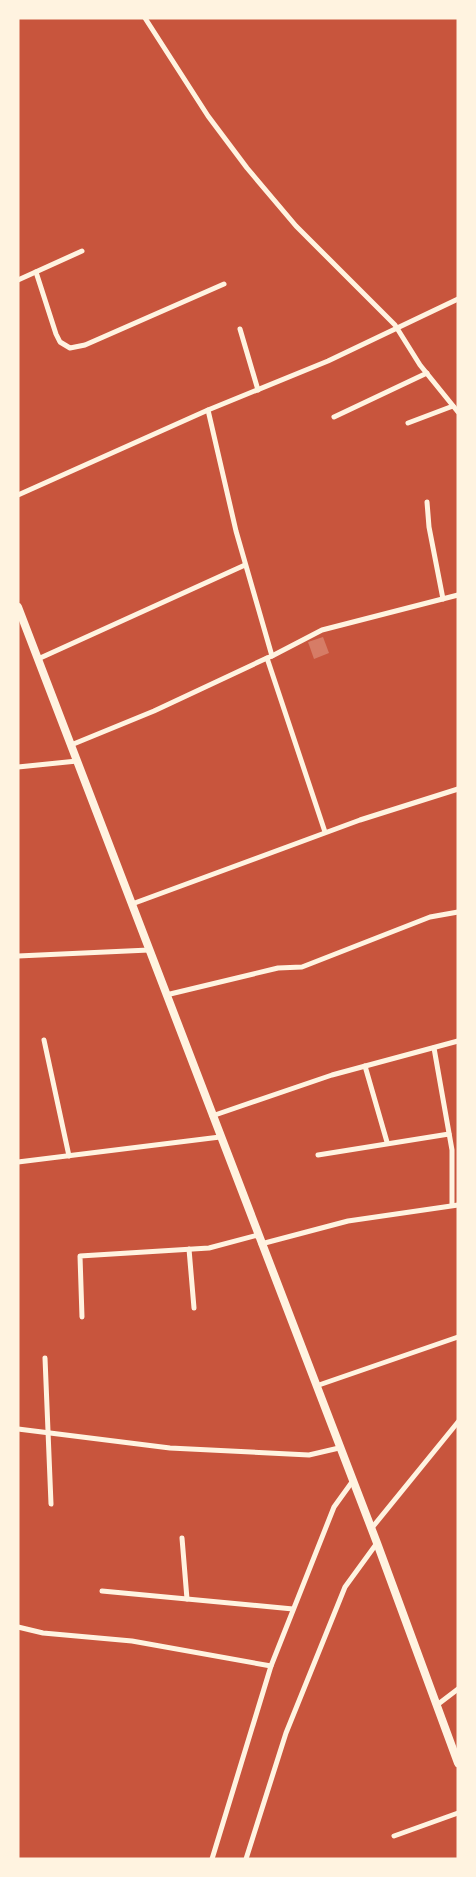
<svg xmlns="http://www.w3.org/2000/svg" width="476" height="1877" font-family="'IBM Plex Serif',serif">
<rect width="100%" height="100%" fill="#c8553d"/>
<path fill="#d67c66" d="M323,637l6,16 -15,6 -6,-17z"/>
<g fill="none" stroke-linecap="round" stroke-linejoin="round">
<g stroke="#fff3e0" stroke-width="5">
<path d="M145,18l63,98 39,52 49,58 99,99 25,40 38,47"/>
<path d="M36,272l20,62 4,8 10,6 15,-3 139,-61"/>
<path d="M18,280l64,-29"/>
<path d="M240,329l18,61"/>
<path d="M208,410l120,-49 130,-62"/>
<path d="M334,417l93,-44"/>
<path d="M408,423l45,-17"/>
<path d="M18,495l190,-85 28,121 36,125 -5,2"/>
<path d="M427,502l2,25 14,72"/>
<path d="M272,656l50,-26 136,-35"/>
<path d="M38,659l207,-94"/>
<path d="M71,745l83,-34 113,-53 58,174"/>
<path d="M18,767l59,-6"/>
<path d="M132,904l228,-84 98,-31"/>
<path d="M18,956l131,-6"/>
<path d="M166,995l112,-27 24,-1 128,-50 28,-5"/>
<path d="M44,1040l25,116"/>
<path d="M434,1048l18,102v55"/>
<path d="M365,1066l22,76"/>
<path d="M212,1116l120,-41 126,-34"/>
<path d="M318,1155l131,-21"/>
<path d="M18,1162l202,-25"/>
<path d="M261,1244l87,-23 110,-16"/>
<path d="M189,1249l5,59"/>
<path d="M82,1317l-2,-61 129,-8 49,-13"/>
<path d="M45,1358l6,146"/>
<path d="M316,1386l142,-49"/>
<path d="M18,1429l152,19 139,7 30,-7"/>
<path d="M371,1529l87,-107"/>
<path d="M182,1538l5,61"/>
<path d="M102,1591l191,18"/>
<path d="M18,1627l25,6 89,8 139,25"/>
<path d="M437,1705l21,-16"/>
<path d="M394,1836l64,-23"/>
<path d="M212,1859l59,-193 63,-159 18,-25"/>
<path d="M246,1859l40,-126 59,-146 32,-44"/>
</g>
<path stroke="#fff3e0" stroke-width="8" d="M18,607l359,936 81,220"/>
</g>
<rect width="476" height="1877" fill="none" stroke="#fff3e0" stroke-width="39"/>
</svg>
